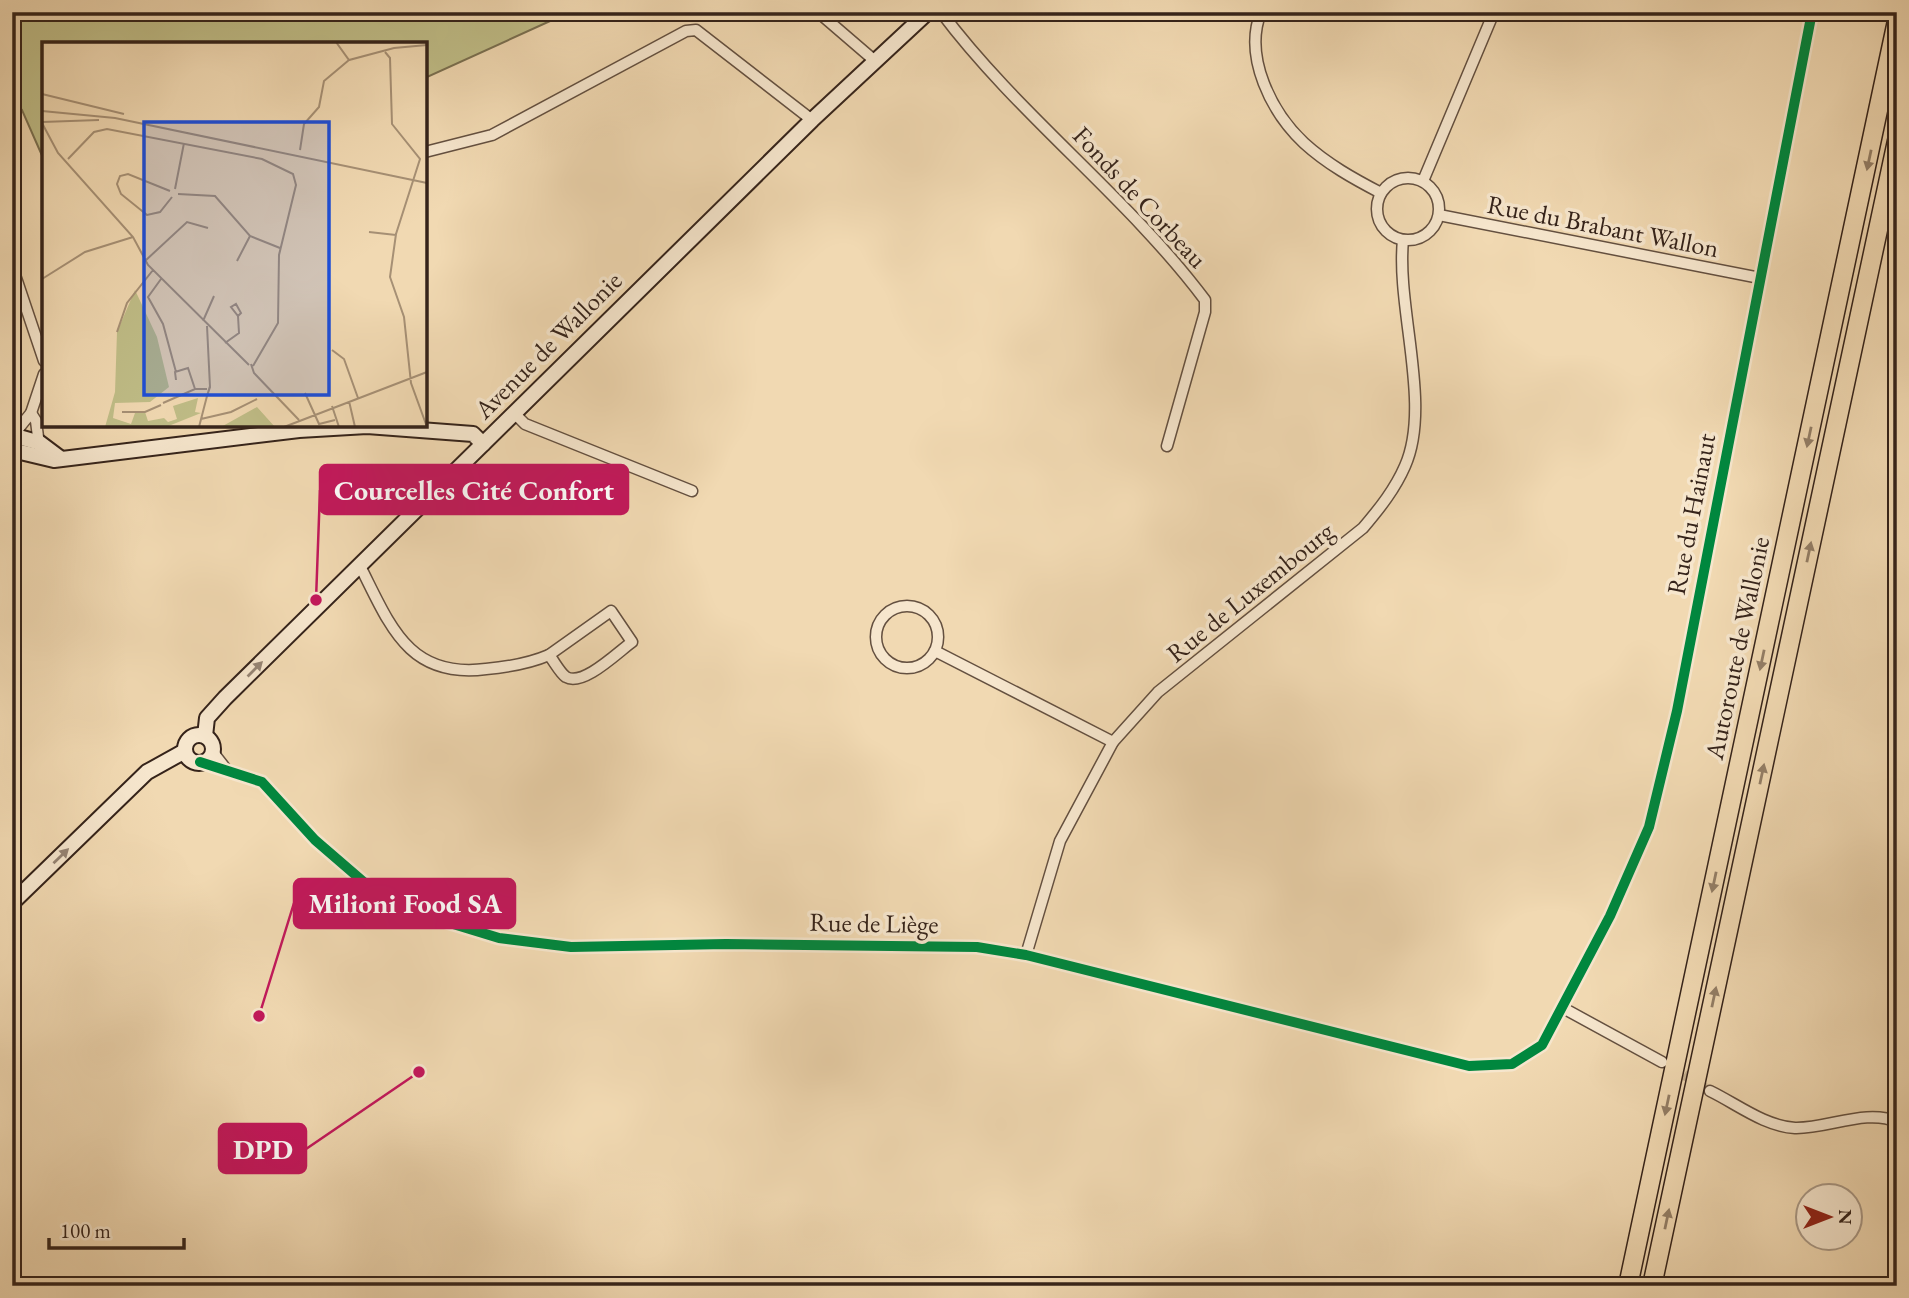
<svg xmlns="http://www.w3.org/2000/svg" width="1909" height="1298" font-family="'EB Garamond',serif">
<rect width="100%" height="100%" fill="#f1d9b2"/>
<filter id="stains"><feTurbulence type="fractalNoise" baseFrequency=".00286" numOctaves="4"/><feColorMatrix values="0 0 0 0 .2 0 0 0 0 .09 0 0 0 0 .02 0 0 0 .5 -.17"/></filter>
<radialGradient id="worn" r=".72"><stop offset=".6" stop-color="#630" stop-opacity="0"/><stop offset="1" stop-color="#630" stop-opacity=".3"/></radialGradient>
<path fill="#c0be88" stroke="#7a7051" stroke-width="2" d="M12,12h558l-145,66v-34h-381v116l-22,-50 -10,5z"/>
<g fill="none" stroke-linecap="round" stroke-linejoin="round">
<path stroke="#cbb594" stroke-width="10" stroke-dasharray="10 5" stroke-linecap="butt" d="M1671,1067l39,24"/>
<defs>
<g id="street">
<path d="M818,12l57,49"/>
<path d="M941,12c78,104 186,184 264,288v12l-38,134"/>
<path d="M1261,12c-18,45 11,101 43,131 23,21 50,36 77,50"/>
<path d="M425,152l67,-17 194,-104 10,-1 116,90"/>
<circle cx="1408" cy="209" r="31"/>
<path d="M1423,181l71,-169"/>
<path d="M1439,215l321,63"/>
<path d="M12,266l32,95"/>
<path d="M31,413l5,8 3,24"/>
<path d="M514,413l11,11 167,67"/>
<path d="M15,438l-1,-4 17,-21 13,-39"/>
<path d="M360,566c30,59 48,113 126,103 22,-2 42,-5 63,-14"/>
<circle cx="907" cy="637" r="31"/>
<path d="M611,611l21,31c-14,10 -49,45 -66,35 -6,-4 -12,-16 -17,-22z"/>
<path d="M935,651l178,91"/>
<path d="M212,751l14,18"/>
<path d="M200,762l62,20 53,58 51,44 61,32 72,22 72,9 155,-3 251,3 49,8 443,111 43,-2 30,-19 68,-129 39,-89 28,-116 135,-699"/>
<path d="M1026,955l34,-114 53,-99 45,-50 205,-164c17,-20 32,-39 42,-62 27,-61 -9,-158 -2,-226"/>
<path d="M1563,1008l99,54"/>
<path d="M1710,1091c27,13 54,35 85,37 32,1 72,-20 102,-6"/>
</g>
<g id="secondary">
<path d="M12,435l28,8 20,15"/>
<path d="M12,450l42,10 245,-30 68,-4 106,8 10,10"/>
<circle cx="199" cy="749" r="14"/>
<path d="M205,736l2,-18 18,-20 587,-578 116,-108"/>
<path d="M12,903l135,-131 38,-21"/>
</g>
<g id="highway">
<path d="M1628,1286l269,-1265"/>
<path d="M1652,1286l245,-1145"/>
</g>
</defs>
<use href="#street" stroke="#645040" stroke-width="13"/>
<use href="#secondary" stroke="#35231a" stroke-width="18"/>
<use href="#highway" stroke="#35231a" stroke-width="21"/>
<use href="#street" stroke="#f6e6cd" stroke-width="10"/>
<use href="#secondary" stroke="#f6e6cd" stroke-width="14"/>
<use href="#highway" stroke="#f1d9b2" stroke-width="18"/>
<defs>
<path id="cycleway" d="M200,762l62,20 53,58 51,44 61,32 72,22 72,9 155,-3 251,3 49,8 443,111 43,-2 30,-19 68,-129 39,-89 28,-116 135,-699"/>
</defs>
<use href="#cycleway" stroke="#f6e6cd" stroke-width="15"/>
<use href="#cycleway" stroke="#00873e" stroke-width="10"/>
</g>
<defs><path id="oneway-solid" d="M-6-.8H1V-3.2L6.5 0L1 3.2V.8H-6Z" transform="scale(1.75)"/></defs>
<g fill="#937e66">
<use href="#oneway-solid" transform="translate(1869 160) rotate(102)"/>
<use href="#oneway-solid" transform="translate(1809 437) rotate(102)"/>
<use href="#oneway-solid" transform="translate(1809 552) rotate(-78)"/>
<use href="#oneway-solid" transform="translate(1762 660) rotate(102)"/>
<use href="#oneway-solid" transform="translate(1762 774) rotate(-78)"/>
<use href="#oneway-solid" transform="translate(1714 882) rotate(102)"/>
<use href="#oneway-solid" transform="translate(1714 997) rotate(-78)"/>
<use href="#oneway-solid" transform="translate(1667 1105) rotate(102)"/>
<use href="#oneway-solid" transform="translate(1667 1219) rotate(-78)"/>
</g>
<g fill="#968474">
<use href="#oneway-solid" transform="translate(255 669) rotate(-45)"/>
<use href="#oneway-solid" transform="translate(61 856) rotate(-44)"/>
</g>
<g text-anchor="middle" stroke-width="7" stroke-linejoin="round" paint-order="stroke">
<g font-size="26" fill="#35231a" stroke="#f6e6cd">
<text transform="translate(1140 197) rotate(47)" y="9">Fonds de Corbeau</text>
<text transform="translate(1603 226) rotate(11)" y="9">Rue du Brabant Wallon</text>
<text transform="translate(548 345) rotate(-45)" y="9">Avenue de Wallonie</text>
<text transform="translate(1691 514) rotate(-79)" y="9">Rue du Hainaut</text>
<text transform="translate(1250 592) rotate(-39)" y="9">Rue de Luxembourg</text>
<text transform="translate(1737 648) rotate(-78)" y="9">Autoroute de Wallonie</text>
<text transform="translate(874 923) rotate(1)" y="9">Rue de Liège</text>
</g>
</g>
<g transform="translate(42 42)">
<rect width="385" height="385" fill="#f1d9b2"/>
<path d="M93,248l22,47 12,50 -19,15 -35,1 -2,15 18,6 4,-11 10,-1 3,9 16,-3 4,4 9,-3 -4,-13 25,-8 -3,14 6,1 -35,14h-61l10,-35 2,-60zM215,365l18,20h-54z" fill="#c0be88"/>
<path fill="none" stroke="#a69075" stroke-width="2" d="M294,0l13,18 45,-12 33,-3M343,10l5,6 2,66 28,35 -24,75 -6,43 14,40 7,66 16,44M0,52l82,20M0,69l73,7 312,65M0,80l57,-2M0,81l16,30 75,84 15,28 101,100M258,108l4,-26 15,-17 5,-26 25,-21M26,117l26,-27 13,-3 155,30 31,15 3,11 -17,70 -1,68 -25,43M133,147l9,-46M128,149l-42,-17 -8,2 -3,8 4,10 26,21 13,-3 12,-15M136,152l37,2 35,40 30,12M327,190l27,3M103,219l42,-39 21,6M195,219l13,-25M0,237l43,-27 48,-15M119,237l-13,18 15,27 13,48M194,262l5,9 -3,3 -7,-9zM161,279l11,-25M165,284l3,61 -3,9 3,-10M75,290l10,-29 26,-33M183,301l14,-10 -1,-17M290,308l12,9 14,39M209,322l3,9 45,47M134,338l-1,-8 13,-4 7,21M263,351l14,31 16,-4M307,359l6,26M121,361l32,-14h12M290,364l7,21M80,370h23l16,-7M159,377l30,-7 26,-13M157,385l8,-31M242,385l143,-55"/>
<path fill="#1d4ed8" fill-opacity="0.15" stroke="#1d4ed8" stroke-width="3.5" d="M102,80h185v273h-185z"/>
<rect width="385" height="385" fill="none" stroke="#35231a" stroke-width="3.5"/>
</g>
<path fill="none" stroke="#c2185b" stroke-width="2.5" d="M316 600L320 490M259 1016L294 903M419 1072L306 1149"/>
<g fill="#c2185b" stroke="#f6e6cd" stroke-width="2.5">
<circle cx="316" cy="600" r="7"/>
<circle cx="259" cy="1016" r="7"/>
<circle cx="419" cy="1072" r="7"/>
</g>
<g fill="#c2185b" stroke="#c2185b" stroke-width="2.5">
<rect x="320" y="465" width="308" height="49" rx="7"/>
<rect x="294" y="879" width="221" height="49" rx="7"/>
<rect x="219" y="1124" width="87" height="49" rx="7"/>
</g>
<g font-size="28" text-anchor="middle" font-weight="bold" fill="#fff">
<text x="474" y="500">Courcelles Cité Confort</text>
<text x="405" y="913">Milioni Food SA</text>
<text x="263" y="1159">DPD</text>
</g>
<rect width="1909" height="1298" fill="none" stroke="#f1d9b2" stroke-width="42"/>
<rect x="14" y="14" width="1881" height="1270" fill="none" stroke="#35231a" stroke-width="3.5"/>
<rect x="21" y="21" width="1867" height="1256" fill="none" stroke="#35231a" stroke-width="2"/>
<g transform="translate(1829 1217) rotate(90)"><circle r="33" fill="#f6e6cd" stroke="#a99885" stroke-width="2"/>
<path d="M0-5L12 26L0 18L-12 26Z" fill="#8f2418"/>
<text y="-10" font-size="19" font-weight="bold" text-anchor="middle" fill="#35231a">N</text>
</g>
<path d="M49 1238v10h135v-10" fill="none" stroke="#35231a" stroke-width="3.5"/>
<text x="60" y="1238" font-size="21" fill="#35231a" stroke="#f6e6cd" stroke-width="5" paint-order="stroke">100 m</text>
<rect width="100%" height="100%" filter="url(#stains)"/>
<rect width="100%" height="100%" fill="url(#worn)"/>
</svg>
